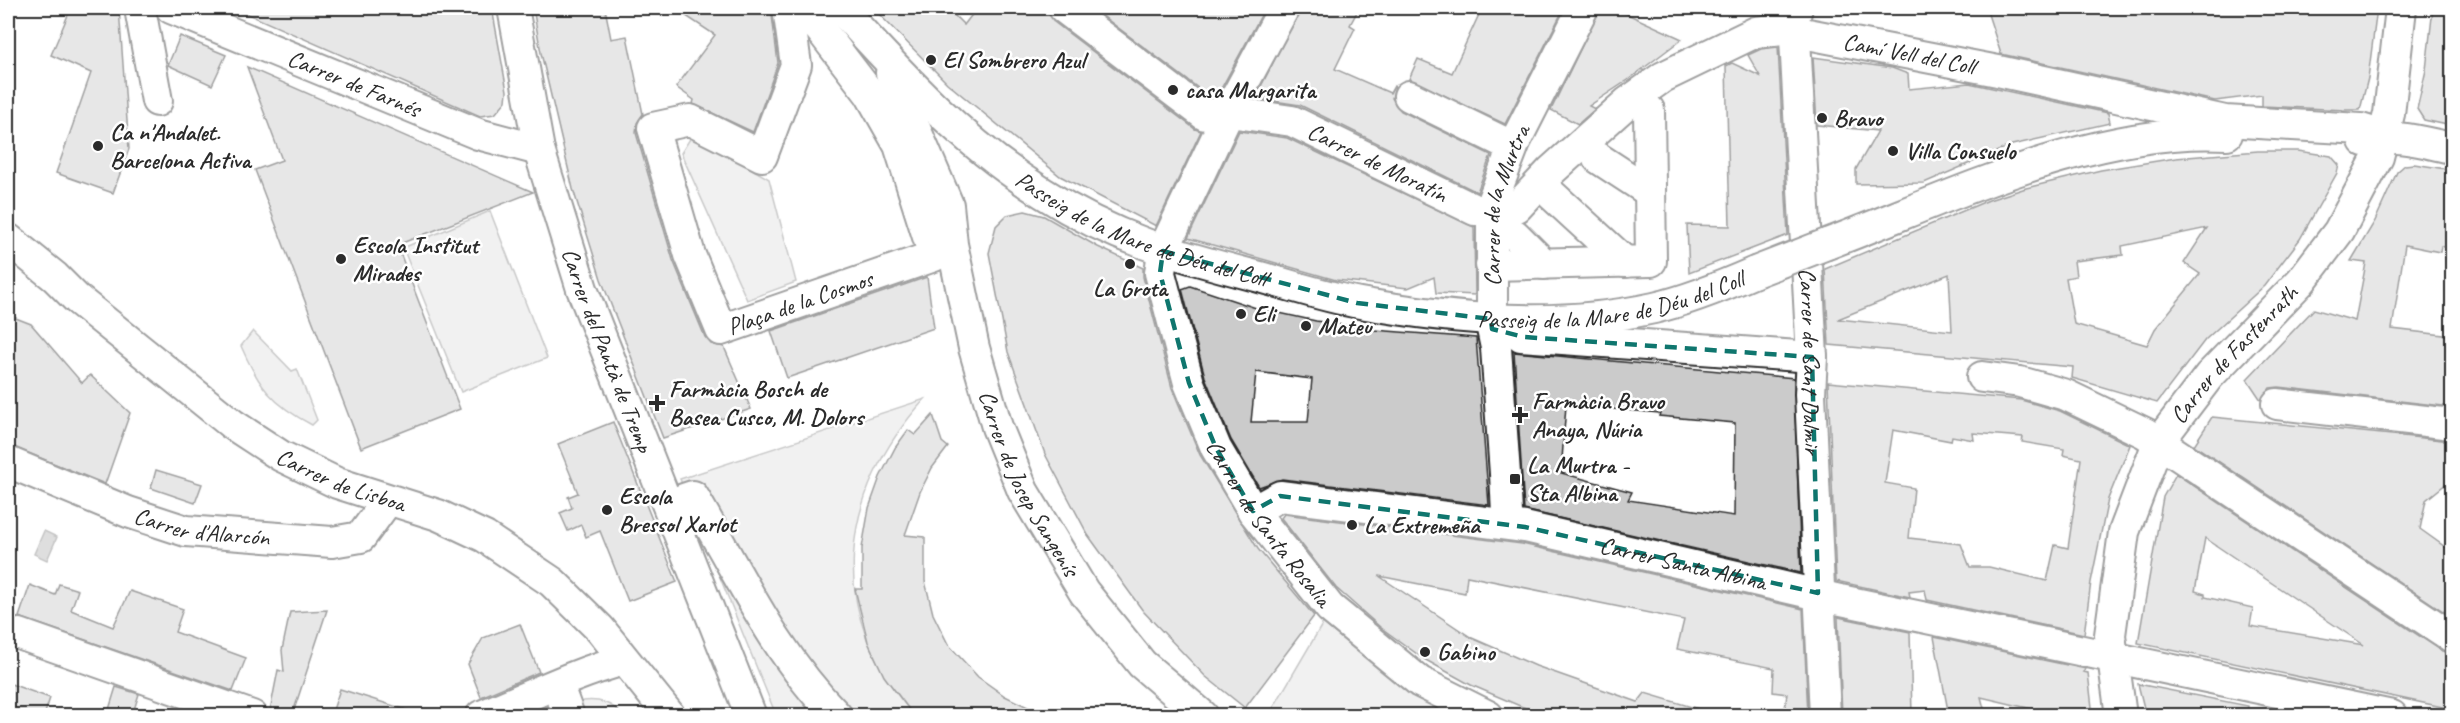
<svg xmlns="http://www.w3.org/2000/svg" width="2460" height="723" font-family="Caveat,sans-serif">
<rect width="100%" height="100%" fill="#fff"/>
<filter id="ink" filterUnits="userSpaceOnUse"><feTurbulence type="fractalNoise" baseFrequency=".0167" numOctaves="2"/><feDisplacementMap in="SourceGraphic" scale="12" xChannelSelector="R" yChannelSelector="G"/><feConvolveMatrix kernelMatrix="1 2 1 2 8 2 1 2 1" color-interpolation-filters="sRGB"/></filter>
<g filter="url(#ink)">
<g fill="#e0e0e0" stroke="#868686" stroke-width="1.5">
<path d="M693,134l76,45 27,103 -49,18 -66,-147z"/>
<path d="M490,211l57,147 -86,34 -58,-144z"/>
<path d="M253,331l39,40 5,-2 20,51 -5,5c-40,-21 -53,-38 -71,-79z"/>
<path d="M925,399c-88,96 -99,216 -11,316h-138l-96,-236z"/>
<path d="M1323,623l91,74 37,18h-182z"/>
<path d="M583,701c17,-2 28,2 40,14h-43l-5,-10z"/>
</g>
<path fill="#b6b6b6" stroke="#7e7e7e" stroke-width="1.5" d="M44,531l13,6 -10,23 -13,-6z"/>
<g fill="#cbcbcb" stroke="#2b2b2b" stroke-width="1.5" fill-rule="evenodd">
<path d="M71,8h48l10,141 -16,44 -57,-20 35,-100 -40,-18z"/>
<path d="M234,8h258l15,83 -1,10 -11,13 -15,2z"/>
<path d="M533,8h72l6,31 16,-3 16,78 -6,9 -1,10 37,127 32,77 6,7 13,3 27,62 -88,29 -62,-159 -28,-90 -32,-136z"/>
<path d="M674,8h97l7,55 -25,69 -60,-28 1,-4 -18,-13 39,-52z"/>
<path d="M873,8h74l17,17 13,-17h70l7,14 141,107 6,2 -45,95 -96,-50 -113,-93z"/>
<path d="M1092,8h173l-48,88 -7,1z"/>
<path d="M1301,8h58l-9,17 5,3 -20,41 55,24 4,-7 1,1 -3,11 9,13 90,44 -14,37 -177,-87 -45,-7z"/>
<path d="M1482,8h82l-59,116 -96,-45 9,-20 34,14z"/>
<path d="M1600,8h14l68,31 -54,41 -39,26 6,3 -17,15 -27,-14z"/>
<path d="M1986,8h391l-9,70 -8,32h-14l-84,-4v-11l-47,6 -214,-47z"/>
<path d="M2433,8h19v118l-28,-6 -7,-11 9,-39z"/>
<path d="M180,36l46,19 -14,30 -44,-20z"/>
<path d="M1778,47l10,188 -99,38 -2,-48 43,1 -4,-160 6,-3 28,13 -12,-21 13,-6z"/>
<path d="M1813,57l79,11 16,6 1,15 60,-6 139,30 2,10 -98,22 -88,38 -68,1v-15l22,-38 -61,-6z"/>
<path d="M247,67l286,125 -136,53 63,164 -99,39 -106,-278 27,-10z"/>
<path d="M1239,131l48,7 187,89 1,68 -39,-2 -2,-16 -26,11 -72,-8 -148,-42z"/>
<path d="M2258,151h40l33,5 8,9 -2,8 -37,66 -36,47 -59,54 -48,63 -85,-25 1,-11 -244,-22 -4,-76 164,-69 37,-12 75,-18 75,-12zM2207,228l-23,35 16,11 -45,55 -8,16 -73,-21 -8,-46 10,-2 -2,-15 49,-6 -1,-9zM1949,274l3,57 -114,-12z"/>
<path d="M2414,164l38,6v79l-11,-3 -1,6 -35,-7 -13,84 60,7v71l-173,-20 -9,1 -9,12 -14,-21 67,-70 41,12 11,-58 -15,-2 24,-40 22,-49 8,-7z"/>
<path d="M1025,211l19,5 54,31 45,21v9l29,111 28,67 58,94 56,67 -69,92 -40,-32 -62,-65 -55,-76 -43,-81 -37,-102 -19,-99 7,-27 11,-11z"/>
<path d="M927,277l7,51 -147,50 -16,-47z"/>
<path d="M1190,286l66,22 60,13 58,9 102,8 13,167 -207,-26 -23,8 -28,-47 -26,-63 -23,-88zM1256,372l56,7 -4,43h-57z"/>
<path d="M8,315l23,9 51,59 8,-8 40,38 -25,71 -97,-39z"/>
<path d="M1514,352l280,26 7,195 -277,-63zM1566,405l94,8 -1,3 76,7 -1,93 -106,-16 4,-8 -71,-19z"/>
<path d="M1828,382l193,18 39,11 70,34 -22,54 -17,83 -7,52 -157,-34 -2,-10 -16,2 1,5 -74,-16zM1893,430l58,11 1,-5 22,4 -1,-7 50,4 -1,5 42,7 -1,6 18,4 -13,89 -13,-3 -8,36 -58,-14h-19l-9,-23 -52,-6 5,-50 -29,-5z"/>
<path d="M933,415l9,27 6,5 -16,21 -12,24 -15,43 20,2v44l8,33 15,30 30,33 27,19 41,20h-132l-30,-40 -16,-34 -13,-53h7v-41l7,-40 11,-31 15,-29 13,-18 7,5z"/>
<path d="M2212,417l240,24v38l-26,21 -6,29 32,23v65l-258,-172z"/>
<path d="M613,422l64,160 -49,19 -28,-70 -14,6 -5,-12 -13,6 -8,-18 12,-5 -4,-11 10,-4 -20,-49z"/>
<path d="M156,470l46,14 -7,19 -44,-15z"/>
<path d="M2176,474l266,177 10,3v55l-314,-66 25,-146zM2205,538l83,56 76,51 -114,-19 3,-18 -48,-11v-3l-10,-3z"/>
<path d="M1284,514l238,30 281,65 5,107h-24l3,-22 -14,-2 1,-24 -97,-19 7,-29 -217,-44 -2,17 -86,-17 93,62 64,28 102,36 7,-9 57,17 -1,6h-151l-30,-10 -49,-21 -47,-26 -44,-32 -44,-39 -55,-70z"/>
<path d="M59,584l19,6 -7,20 42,17 17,-36 53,18 -8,23 71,26 -13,33 -214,-74 11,-32 25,10z"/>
<path d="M327,610l-35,106h-23l9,-46 6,2 -2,-22 8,-38z"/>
<path d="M1838,617l72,15 2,84h-70z"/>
<path d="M520,624l19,48 -58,25 -13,-33 15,-26z"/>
<path d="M1934,637l152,32 -3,3 5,1 5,43h-54l2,-5 -60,-14 5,19h-37z"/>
<path d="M8,683l42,15 -6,18h-36z"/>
<path d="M2138,684l110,22 -1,10h-101z"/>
<path d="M116,687l23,7 -7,22h-25z"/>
<path d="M340,689l70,22v5h-79z"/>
<path d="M547,706l3,10h-17l-1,-3z"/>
</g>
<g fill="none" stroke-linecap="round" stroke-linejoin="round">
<defs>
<g id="minor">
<path id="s1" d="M171,8l307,126 61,16"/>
<path id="s2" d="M513,8l26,142 43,139 169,427"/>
<path id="s3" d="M788,8l8,57 -34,91 -72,-36 -37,8 37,127 31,75 213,-74 -35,-111 -29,-51 -66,-86"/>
<path id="s4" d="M840,8c61,67 124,136 203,185 71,46 132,62 213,83 34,9 69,21 104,27 95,17 198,26 294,5 35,-8 69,-22 101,-36"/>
<path id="s5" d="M1064,8l141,107 24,-3 63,9 183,89"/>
<path id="s6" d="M1284,8l-51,95 -70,148 -3,22 29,110 27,65 37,63 77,97 90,74 68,34"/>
<path id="s7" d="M1797,8l-3,11 18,338 -2,37 15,322"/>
<path d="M141,14l16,87"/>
<path id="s8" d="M891,73l57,132 4,39 22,104 23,79 26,64 61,101 58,72 61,52"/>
<path d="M1409,96l90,44"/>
<path d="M2364,141c31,-8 58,1 88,7"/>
<path d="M1598,158l52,34"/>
<path d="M1552,195l73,67"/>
<path id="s9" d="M1492,202l11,7 14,-2 34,-36 77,-69 35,-25 93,-45 26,-3 216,42 227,50 136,8 22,7"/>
<path d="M1515,235l29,29"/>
<path id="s10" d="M8,239l47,38 22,22 155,125 49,32 56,27 101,32 47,22 67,45 48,47 70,87"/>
<path d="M1827,244c122,-46 266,-118 400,-110"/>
<path d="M1491,265l160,-4 -2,-151"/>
<path d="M1521,336l291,21"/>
<path d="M1982,377l38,5 46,13 79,38 307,204"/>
<path d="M2277,404l175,20"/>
<path id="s11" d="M8,462l120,50 58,19 146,11 29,-5 27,-37"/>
<path d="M684,499l9,-3c44,74 82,158 144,220"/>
<path id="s12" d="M1253,511l27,-15 245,31 311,72 556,117"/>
<path id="s13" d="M1504,524l3,-11 -2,-39 -9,-126 -4,-19v-127l23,-60 68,-134"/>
<path d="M19,634l233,82"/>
<path d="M558,686l11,30"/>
<path d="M481,716c47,-19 94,-43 143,-56"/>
<path id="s14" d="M2121,716l-11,-81 14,-103 34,-89 51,-67 92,-95 38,-50 39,-74 11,-43 12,-106"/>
</g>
</defs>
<use href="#minor" stroke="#2b2b2b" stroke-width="34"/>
<use href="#minor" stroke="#fff" stroke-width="30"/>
<defs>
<path id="minor-bridge" d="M1755,272l72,-28"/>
</defs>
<use href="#minor-bridge" stroke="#2b2b2b" stroke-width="34" stroke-linecap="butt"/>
<use href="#minor-bridge" stroke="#fff" stroke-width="30"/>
</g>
</g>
<path d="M0 0H2460V723H0ZM1163,251l194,52 134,16 1,10 32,8 288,20 6,236 -293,-66 -245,-31 -27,15 -37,-63 -27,-65 -29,-110z" fill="#fff" fill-opacity=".55" fill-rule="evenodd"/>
<path fill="none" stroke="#0f766e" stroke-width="4.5" stroke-dasharray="12 8" stroke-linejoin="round" d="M1163,251l194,52 134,16 1,10 32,8 288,20 6,236 -293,-66 -245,-31 -27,15 -37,-63 -27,-65 -29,-110z"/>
<g fill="#2b2b2b" stroke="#fff" stroke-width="2">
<circle cx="931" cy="60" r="6"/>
<circle cx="1173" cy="90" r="6"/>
<circle cx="1822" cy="118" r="6"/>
<circle cx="98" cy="146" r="6"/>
<circle cx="1893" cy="151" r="6"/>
<circle cx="341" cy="259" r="6"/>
<circle cx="1130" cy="264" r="6"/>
<circle cx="1241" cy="314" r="6"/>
<circle cx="1306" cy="326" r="6"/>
<path d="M654 394h6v6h6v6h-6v6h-6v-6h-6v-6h6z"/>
<path d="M1517 406h6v6h6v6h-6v6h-6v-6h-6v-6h6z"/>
<rect x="1509" y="473" width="12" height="12" rx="3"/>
<circle cx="607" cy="510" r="6"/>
<circle cx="1352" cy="525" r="6"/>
<circle cx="1425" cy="652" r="6"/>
</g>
<g text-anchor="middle" stroke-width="5" stroke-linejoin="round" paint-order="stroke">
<g font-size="24" fill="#2b2b2b" stroke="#fff">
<text dy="8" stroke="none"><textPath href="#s9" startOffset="482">Camí Vell del Coll</textPath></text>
<text dy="8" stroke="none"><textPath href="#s1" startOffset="198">Carrer de Farnés</textPath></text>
<text dy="8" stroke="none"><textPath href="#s5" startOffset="360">Carrer de Moratín</textPath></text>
<text dy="8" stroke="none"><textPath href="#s13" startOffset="322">Carrer de la Murtra</textPath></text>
<text dy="8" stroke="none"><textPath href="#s4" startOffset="381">Passeig de la Mare de Déu del Coll</textPath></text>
<text dy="8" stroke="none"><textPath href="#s4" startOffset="867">Passeig de la Mare de Déu del Coll</textPath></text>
<text dy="8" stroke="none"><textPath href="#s3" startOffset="570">Plaça de la Cosmos</textPath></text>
<text dy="8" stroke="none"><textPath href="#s2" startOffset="356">Carrer del Pantà de Tremp</textPath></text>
<text dy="8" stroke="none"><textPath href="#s14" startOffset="398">Carrer de Fastenrath</textPath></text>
<text dy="8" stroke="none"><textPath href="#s7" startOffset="354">Carrer de Sant Dalmir</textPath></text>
<text dy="8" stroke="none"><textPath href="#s10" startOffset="414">Carrer de Lisboa</textPath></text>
<text dy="8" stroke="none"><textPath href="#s8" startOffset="436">Carrer de Josep Sangenís</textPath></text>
<text dy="8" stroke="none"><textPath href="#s6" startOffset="570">Carrer de Santa Rosalia</textPath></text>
<text dy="8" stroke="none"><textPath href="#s11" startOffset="206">Carrer d'Alarcón</textPath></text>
<text dy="8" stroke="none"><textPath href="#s12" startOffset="440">Carrer Santa Albina</textPath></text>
</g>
<g font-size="24" font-weight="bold" fill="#2b2b2b" stroke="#fff" text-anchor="start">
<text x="943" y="68">El Sombrero Azul</text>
<text x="1185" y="98">casa Margarita</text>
<text x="1834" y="126">Bravo</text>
<text x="110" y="140">Ca n'Andalet.<tspan x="110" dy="28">Barcelona Activa</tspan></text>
<text x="1905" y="159">Villa Consuelo</text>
<text x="353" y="253">Escola Institut<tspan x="353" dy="28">Mirades</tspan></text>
<text x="1130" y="296" text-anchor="middle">La Grota</text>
<text x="1253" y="322">Eli</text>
<text x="1318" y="334">Mateu</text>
<text x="669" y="397">Farmàcia Bosch de<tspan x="669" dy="28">Basea Cusco, M. Dolors</tspan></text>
<text x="1532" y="409">Farmàcia Bravo<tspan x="1532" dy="28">Anaya, Núria</tspan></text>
<text x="1527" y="473">La Murtra -<tspan x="1527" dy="28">Sta Albina</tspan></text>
<text x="619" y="504">Escola<tspan x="619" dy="28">Bressol Xarlot</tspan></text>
<text x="1364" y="533">La Extremeña</text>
<text x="1437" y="660">Gabino</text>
</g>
</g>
<rect width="2460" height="723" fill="none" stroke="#fff" stroke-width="30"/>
<rect x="15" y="15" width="2430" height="693" fill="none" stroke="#2b2b2b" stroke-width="2" filter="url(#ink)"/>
</svg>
